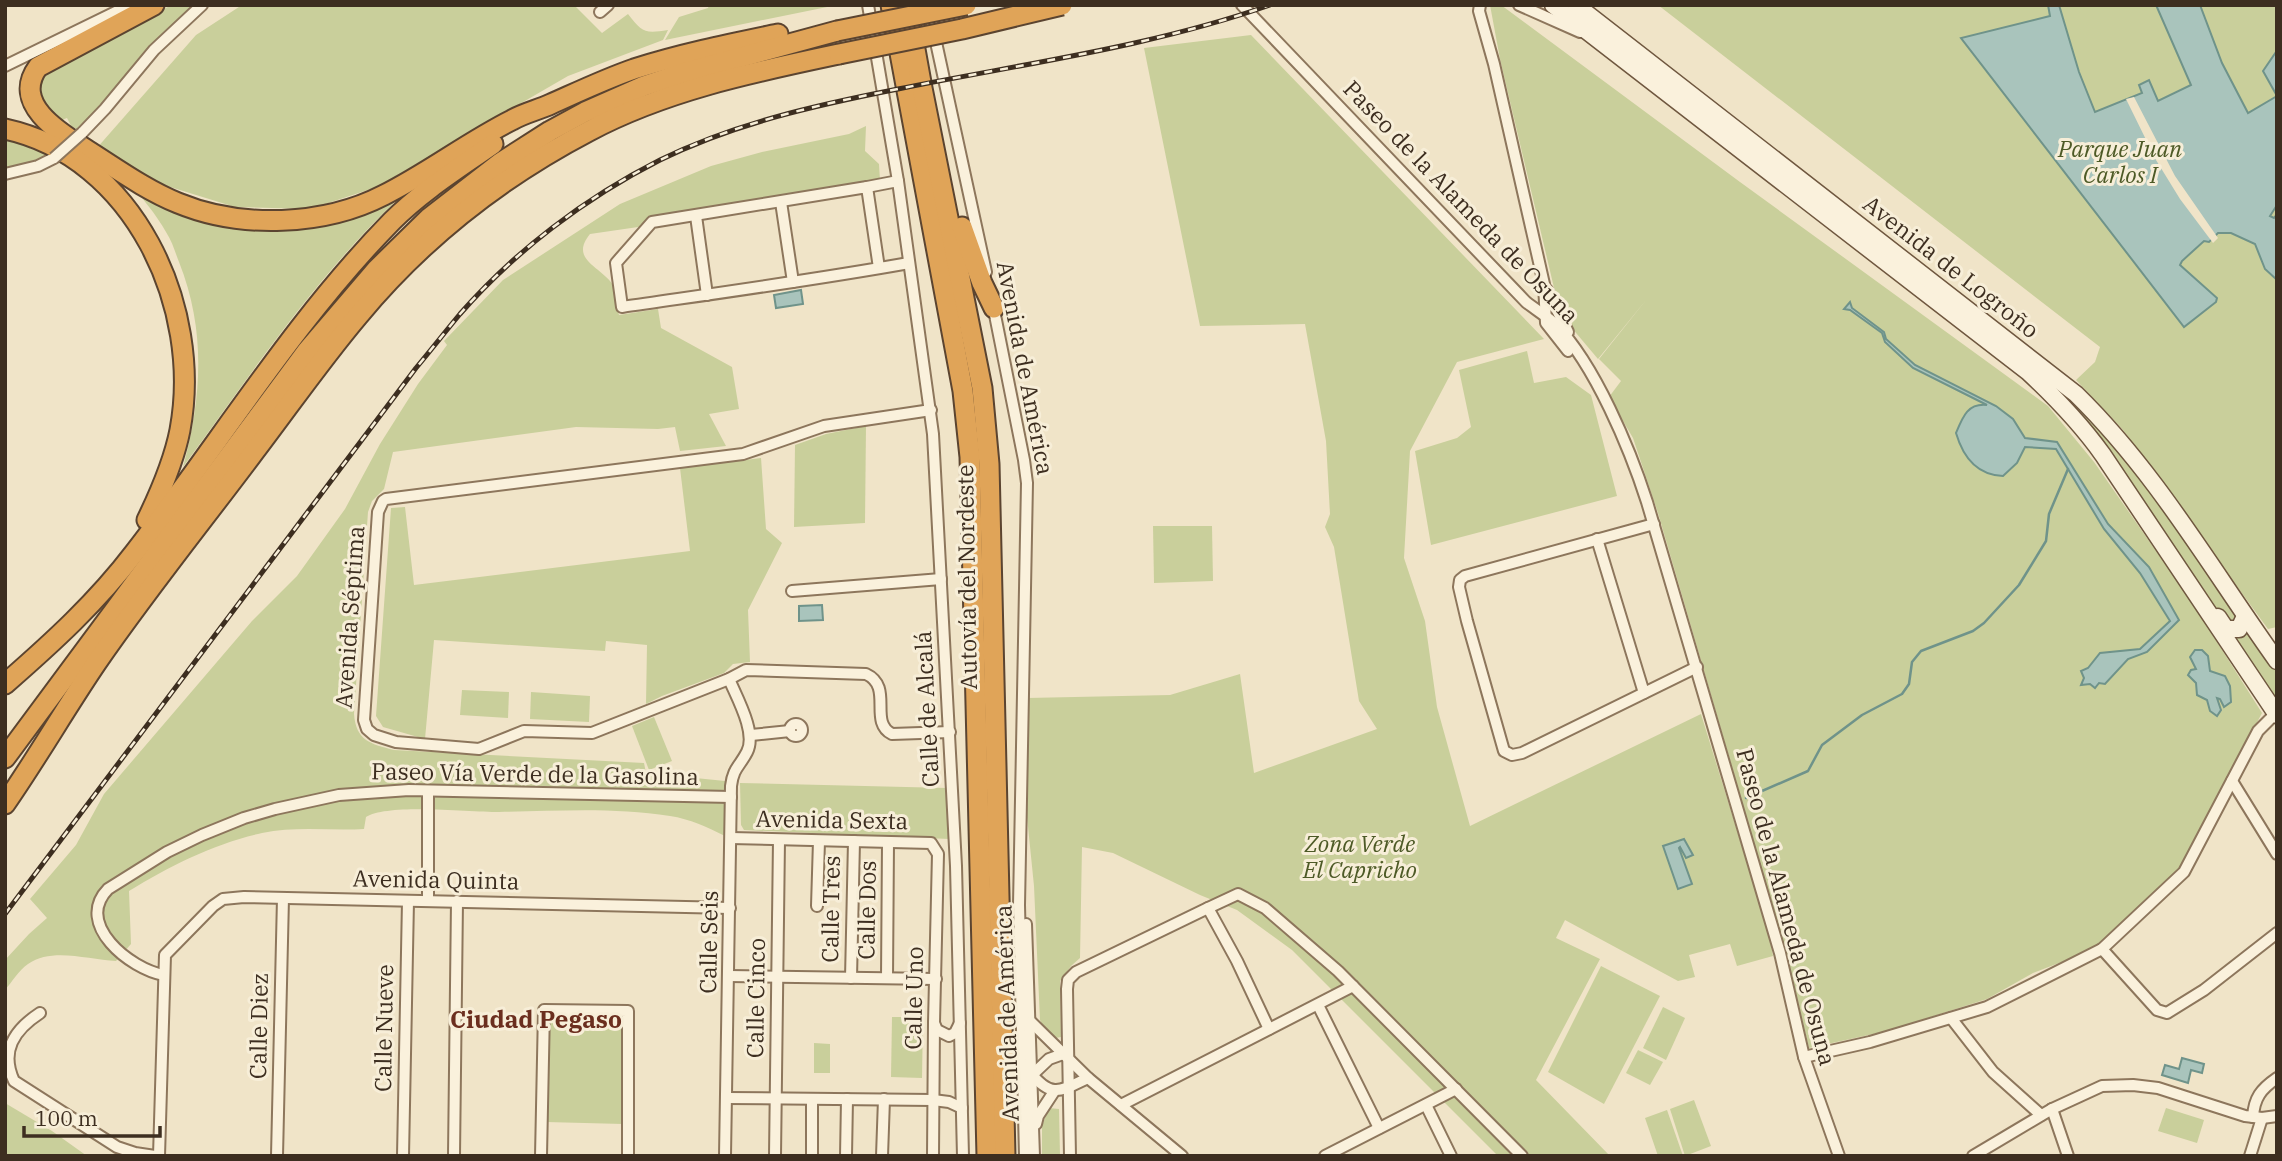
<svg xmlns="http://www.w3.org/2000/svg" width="2282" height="1161" font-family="'IBM Plex Serif',serif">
<rect width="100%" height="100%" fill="#f0e4c8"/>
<g fill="#c9cf9b">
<path d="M172,5h26l-118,126 -9,-5 -4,-8 -5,2c-21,-10 -20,-18 -25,-40l22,-20z"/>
<path d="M242,5h332l28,28 26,-19c14,18 16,20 40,16l-5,10 -95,36 -191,111 -67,22 -75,-2 -68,-21 -71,-37 100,-114z"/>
<path d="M709,5h128l-172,35 14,-23 29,-9z"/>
<path d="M1490,5h11l239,177 308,224 46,56 99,142 69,109 -86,162 -73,71 -70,27 -46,26 -100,32 -78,17 -22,-92 -129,-443 -25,-75 -24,-41 12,-16 -22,-22 47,-59 -48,59 -27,-32 -16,-35 -55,-233z"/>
<path d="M1562,5h5l489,378 62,63 120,167 -1,9 -12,2 -134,-194z"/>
<path d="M1658,5h619v622l-9,2 -145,-199 -47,-50 19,-18 5,-15z"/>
<path d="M1251,35l293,304 -87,23 -47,89 -6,107 21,63 12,86 33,119 231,-112 68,220 4,22 -36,10 -7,-22 -41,11 6,22 -17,4 -113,-61 -9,18 44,21 -64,121 74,76h-112l-206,-206 -55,-40 -37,-15 -87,-42 -31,-6 -2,111 -9,8 -11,15 1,56 -5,1 -13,-11 -3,-7 -6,-134 -9,-89 2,-99 143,-3 70,-21 14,99 123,-44 -18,-28 -25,-154 -9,-20 5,-13 -4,-73 -21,-117 -105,2 -56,-278z"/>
<path d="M866,126l-1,25 14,13 1,17 -235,45 -55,8c-22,27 14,33 24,53 4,7 3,20 5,28l39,-6 3,19 71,39 7,42 -30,5 17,32 -46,5 -5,-24 -17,2 -82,-2 -183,25 -9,37 -12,12 -4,11 -14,202c2,27 17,30 40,36l250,13 2,10 79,8v55c-18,-9 -35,-17 -55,-20 -57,-9 -114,-5 -171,-4 -29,0 -112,-9 -133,5l-2,12c-33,2 -69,-3 -102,4 -46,10 -93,33 -133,58l2,53 -15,17c-28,-1 -63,-14 -88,3 -9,6 -16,18 -23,26v-30l24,-26 18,-16 -17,-19 46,-54 28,-51 148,-173 45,-45 48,-67 35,-65 38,-60 29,-39 -3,-4 59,-61 117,-76 91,-38 51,-14 87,-18z"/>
<path d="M5,133l25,7v9l24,4 -3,3 -46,15z"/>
<path d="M128,180l50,31 131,15 38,-6 53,-23c-84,79 -149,177 -217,270 19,-70 23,-137 -4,-205 -4,-10 -7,-21 -13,-30 -10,-18 -25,-35 -38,-52z"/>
<path d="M1527,351l7,32 32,-6 25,18 26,101 -186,49 -16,-94 42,-13 14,-11 -12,-57z"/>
<path d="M866,426l-1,97 -71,4 1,-82 31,-11z"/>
<path d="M761,458l5,71 16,14 -34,67 2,52 -17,2 -9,9 -62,23 -16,8 1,-59 -41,-4 -1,10 -171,-11 -9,99 -42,-12 -7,-11 15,-208 14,-1 9,78 276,-34 -10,-83z"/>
<path d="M1153,526h59l1,55 -59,2z"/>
<path d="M2248,628l29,42v35l-47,-67 10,-3z"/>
<path d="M462,690l47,2 -1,26 -48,-3z"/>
<path d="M531,692l59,4 -1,26 -59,-3z"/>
<path d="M654,717l18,44 -23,9 -17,-44z"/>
<path d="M740,783l207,5 2,51 -205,-9 -3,-5z"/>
<path d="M1601,966l59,30 -56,108 -56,-32z"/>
<path d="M1663,1007l22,11 -19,42 -23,-12z"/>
<path d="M892,1017h31l-1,61 -31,-1z"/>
<path d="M548,1018l77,2 -2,104 -77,-2z"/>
<path d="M814,1043l16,1v29h-16z"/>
<path d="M1638,1050l25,12 -13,23 -24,-12z"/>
<path d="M1694,1100l17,46 -26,10 -15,-47z"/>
<path d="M5,1103l47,28 35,25h-82z"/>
<path d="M1049,1108l10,1 1,47h-18v-30z"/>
<path d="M2166,1108l38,12 -7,23 -39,-12z"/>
<path d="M1667,1110l16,46h-25l-13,-38z"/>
</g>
<g fill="#a9c4bc" stroke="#6f938a" stroke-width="2">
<path d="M2048,5h11l20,67 16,40 47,-19 -3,-8 10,-5 9,21 33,-16 -35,-80h44l22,58 26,50 29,-17 -14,-25 13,-19 1,2v151l-7,11 4,2 3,-4v66l-12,-11 -10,-25 -24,-11h-13l-9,9 -5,-1 -22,20 -2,4 37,33 -1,4 -32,25 -223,-289 89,-22z"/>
<path d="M801,290l2,14 -27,4 -2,-13z"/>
<path d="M1850,302l2,6 32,24 2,7 29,26 81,41 17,13 12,19 32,4 51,82 41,43 30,53 -32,32 -19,7 -23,25 -6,-1 -4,5 -5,-4 -9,1 3,-7 -3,-7 7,-3 12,-15 40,-4 30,-28 -30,-48 -36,-44 -48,-80 -31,-2 -8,16 -14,13c-27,-1 -40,-19 -47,-43 7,-17 12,-30 31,-28l-74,-37 -28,-26 -3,-9 -32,-23 -6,-1z"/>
<path d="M822,605l1,15 -24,1v-15z"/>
<path d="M2195,650h7l6,6 2,15 15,5 5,10 1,16 -7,5 -4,-8 -3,-1 4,12 -4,6 -7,-5 -3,-11 -10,-5 -1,-12 -8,-8 3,-5 5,-1 -6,-12z"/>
<path d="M1684,839l9,16 -7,3 -6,-11 -1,1 13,36 -14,5 -15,-43z"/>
<path d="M2182,1058l22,6 -2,9 -11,-3 -3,13 -26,-8 3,-10 14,4z"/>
</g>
<path fill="#f0e4c8" d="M2134,97l41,79 43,62 -5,5 -33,-44 -24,-39 -30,-61z"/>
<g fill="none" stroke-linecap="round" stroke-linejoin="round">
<path stroke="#6f938a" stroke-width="2.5" d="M1746,798l62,-27 14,-26 40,-30 40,-21 7,-10 3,-22 9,-11 52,-20 11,-8 35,-38 27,-44 3,-27 19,-45"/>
<defs>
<g id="minor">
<path d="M868,5l30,176 35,253 23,432 7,290"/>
<path d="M1242,5l284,297c10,8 22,15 30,23 39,40 74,124 91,177l133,451 24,104 35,99"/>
<path d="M1480,5l-1,6 15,53 50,220 2,39 22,28"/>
<path d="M1519,5l61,27"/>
<path d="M929,10l57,262"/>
<path d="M600,12l8,-7"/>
<path d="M5,66l125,-61"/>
<path d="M82,133l23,-24 49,-59 48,-45"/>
<path d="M5,174l33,-8 16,-8"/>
<path d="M867,187l31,-6"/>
<path d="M781,202l12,80"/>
<path d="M696,216l11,79"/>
<path d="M879,268l-12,-81 -215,35 -36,41 6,44c96,-14 192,-27 287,-44"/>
<path d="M1547,290l21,42"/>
<path d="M993,305l31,155 3,23 -8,422 6,251"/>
<path d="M931,410l-107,16 -81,28 -357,45 -3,2 -5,11 -14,208 3,9 7,6 22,7 83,7 45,-18 68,2 137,-54 17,-9 120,4c28,13 2,48 26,60l58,-2"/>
<path d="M1654,524l-189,52 -5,4 -1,7 8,34 37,130 8,4 10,-2 175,-86"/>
<path d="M1597,539l47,154"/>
<path d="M792,591l149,-12"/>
<circle cx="796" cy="730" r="6"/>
<path d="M751,735l39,-4"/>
<path d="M2232,781l45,73"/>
<path d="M731,838l200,5 7,11 -4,169 -1,133"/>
<path d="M428,900v-109"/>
<path d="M817,906l2,-65"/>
<path d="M1208,908l30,-14 27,14 73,63 184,185"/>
<path d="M1026,924l8,232"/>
<path d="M2102,949l55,61 10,3 37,-23 73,-57"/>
<path d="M164,975c-34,-6 -90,-51 -56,-86l59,-37 35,-17 42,-17 31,-9 64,-14 70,-5 322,7"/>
<path d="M729,976l207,3"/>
<path d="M851,978l3,-137"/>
<path d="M887,978l1,-135"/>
<path d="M1318,1005l61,123"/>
<path d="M40,1013c-26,17 -40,38 -26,68l103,66 18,6 20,3"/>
<path d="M1951,1018l42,54 48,43"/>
<path d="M1031,1022l57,56 94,78"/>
<path d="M934,1023l3,7 12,6 6,-3 5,-10"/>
<path d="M1804,1057l66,-15 117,-35 115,-58 82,-77 74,-141 19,-19"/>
<path d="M1030,1072c22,28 32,18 58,6"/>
<path d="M1031,1076l18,-17 14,-5"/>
<path d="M727,1098l206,2 16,2 13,6"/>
<path d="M1121,1105l232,-119"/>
<path d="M1426,1105l25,51"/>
<path d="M2052,1109l16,47"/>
<path d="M2253,1117c1,-19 8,-28 24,-39"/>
<path d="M1036,1124l2,-8 17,-26"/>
<path d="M159,1156l6,-201 48,-49 10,-7 21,-2 486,11"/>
<path d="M277,1156l6,-258"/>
<path d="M403,1156l5,-255"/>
<path d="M454,1156l3,-255"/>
<path d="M541,1156l3,-146 84,1v145"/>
<path d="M725,1156l6,-370c2,-18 9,-20 16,-34 10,-19 -10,-54 -18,-73"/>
<path d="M775,1156l4,-316"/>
<path d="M812,1156v-57"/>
<path d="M846,1156l1,-57"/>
<path d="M882,1156l2,-57"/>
<path d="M1070,1156l-3,-167 1,-9 8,-8 132,-64 29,53 32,68"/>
<path d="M1325,1156l131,-67"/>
<path d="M1973,1156l79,-47 50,-23 31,-1 25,3 87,28 17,2 15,-2"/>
<path d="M2250,1156l12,-38"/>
</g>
<g id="secondary">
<path d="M1553,5l475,367c28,26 53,52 75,83l174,260"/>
<path d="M1576,5l500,389c80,78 136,176 201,267"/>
<path d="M2218,617l8,12h13l6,-13"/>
</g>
<g id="motorway">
<path d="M154,5l-116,62c-27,37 22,66 49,83 30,19 59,40 91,53 63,26 146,23 206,-8 44,-22 84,-53 128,-75 12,-7 26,-10 39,-16 27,-12 54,-25 83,-35 47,-15 96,-25 144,-35"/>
<path d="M891,5l72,386 7,66 17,699"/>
<path d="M907,5l15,83 60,300 7,76 16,692"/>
<path d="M5,129c129,28 198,178 175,301 -6,31 -19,61 -33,90"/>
<path d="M962,227l20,56 12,25"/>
<path d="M5,684c47,-41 92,-82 130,-132 86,-111 159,-231 257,-331 30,-30 67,-53 101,-77"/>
<path d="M5,758l302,-407 70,-82 52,-51 71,-55 50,-32 35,-19 59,-26 39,-13 154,-42"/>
<path d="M5,804c32,-46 60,-95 92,-142 49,-71 103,-138 154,-206 36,-47 69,-95 107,-140 63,-76 143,-139 231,-185 77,-41 165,-59 250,-77"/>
</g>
</defs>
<use href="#minor" stroke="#8d765c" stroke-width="14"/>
<use href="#secondary" stroke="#6f573f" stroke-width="19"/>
<use href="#motorway" stroke="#5b4430" stroke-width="23"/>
<use href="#minor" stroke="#faf1dc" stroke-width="10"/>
<use href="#secondary" stroke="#faf1dc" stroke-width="16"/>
<use href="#motorway" stroke="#e0a458" stroke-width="19"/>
<defs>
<path id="rail" d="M5,914l411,-546c15,-18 29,-36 44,-54 55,-63 125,-116 200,-154 75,-37 157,-55 238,-71 123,-25 253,-42 372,-84"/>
</defs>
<use href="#rail" stroke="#3d2e20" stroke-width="5"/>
<use href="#rail" stroke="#f7eed8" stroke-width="2.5" stroke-dasharray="8" stroke-linecap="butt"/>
<defs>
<path id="minor-bridge" d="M54,158l28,-25"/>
<g id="motorway-bridge">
<path d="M837,31l129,-26"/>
<path d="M839,54l123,-25 100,-24"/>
</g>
</defs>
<use href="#minor-bridge" stroke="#8d765c" stroke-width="14" stroke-linecap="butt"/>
<use href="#motorway-bridge" stroke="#5b4430" stroke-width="23" stroke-linecap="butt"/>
<use href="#minor-bridge" stroke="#faf1dc" stroke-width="10"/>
<use href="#motorway-bridge" stroke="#e0a458" stroke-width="19"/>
</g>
<g text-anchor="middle" stroke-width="6" stroke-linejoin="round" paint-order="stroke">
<g font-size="23" font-style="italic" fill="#4d5a26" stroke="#f7eed8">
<text x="2120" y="157">Parque Juan<tspan x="2120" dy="26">Carlos I</tspan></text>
<text x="1360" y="852">Zona Verde<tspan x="1360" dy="26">El Capricho</tspan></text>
</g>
<g font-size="23" fill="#3d2e20" stroke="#f7eed8">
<text transform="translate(1461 202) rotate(46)" y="8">Paseo de la Alameda de Osuna</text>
<text transform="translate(1951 267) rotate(38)" y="8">Avenida de Logroño</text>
<text transform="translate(1025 368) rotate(79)" y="8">Avenida de América</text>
<text transform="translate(967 577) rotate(-91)" y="8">Autovía del Nordeste</text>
<text transform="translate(350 617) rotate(-86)" y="8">Avenida Séptima</text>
<text transform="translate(927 709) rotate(-93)" y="8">Calle de Alcalá</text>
<text transform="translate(535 774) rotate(1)" y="8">Paseo Vía Verde de la Gasolina</text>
<text transform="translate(832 820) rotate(1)" y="8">Avenida Sexta</text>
<text transform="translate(436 880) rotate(1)" y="8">Avenida Quinta</text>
<text transform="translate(1786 907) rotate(75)" y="8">Paseo de la Alameda de Osuna</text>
<text transform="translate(831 909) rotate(-89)" y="8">Calle Tres</text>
<text transform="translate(867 910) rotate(-89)" y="8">Calle Dos</text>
<text transform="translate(709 942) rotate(-89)" y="8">Calle Seis</text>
<text transform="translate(756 998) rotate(-89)" y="8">Calle Cinco</text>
<text transform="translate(914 998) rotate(-89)" y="8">Calle Uno</text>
<text transform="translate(1007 1013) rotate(-92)" y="8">Avenida de América</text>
<text transform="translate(259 1026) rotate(-89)" y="8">Calle Diez</text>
<text transform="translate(384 1028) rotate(-89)" y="8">Calle Nueve</text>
</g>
<g font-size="24" font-weight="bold" fill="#6b2e1e" stroke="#f7eed8">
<text x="536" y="1028">Ciudad Pegaso</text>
</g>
</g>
<rect width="2282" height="1161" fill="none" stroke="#3d2e20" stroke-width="14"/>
<path d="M24 1126v10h136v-10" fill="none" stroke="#3d2e20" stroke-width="3.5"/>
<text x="35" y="1126" font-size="21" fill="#3d2e20" stroke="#f7eed8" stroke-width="5" paint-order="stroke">100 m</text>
</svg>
